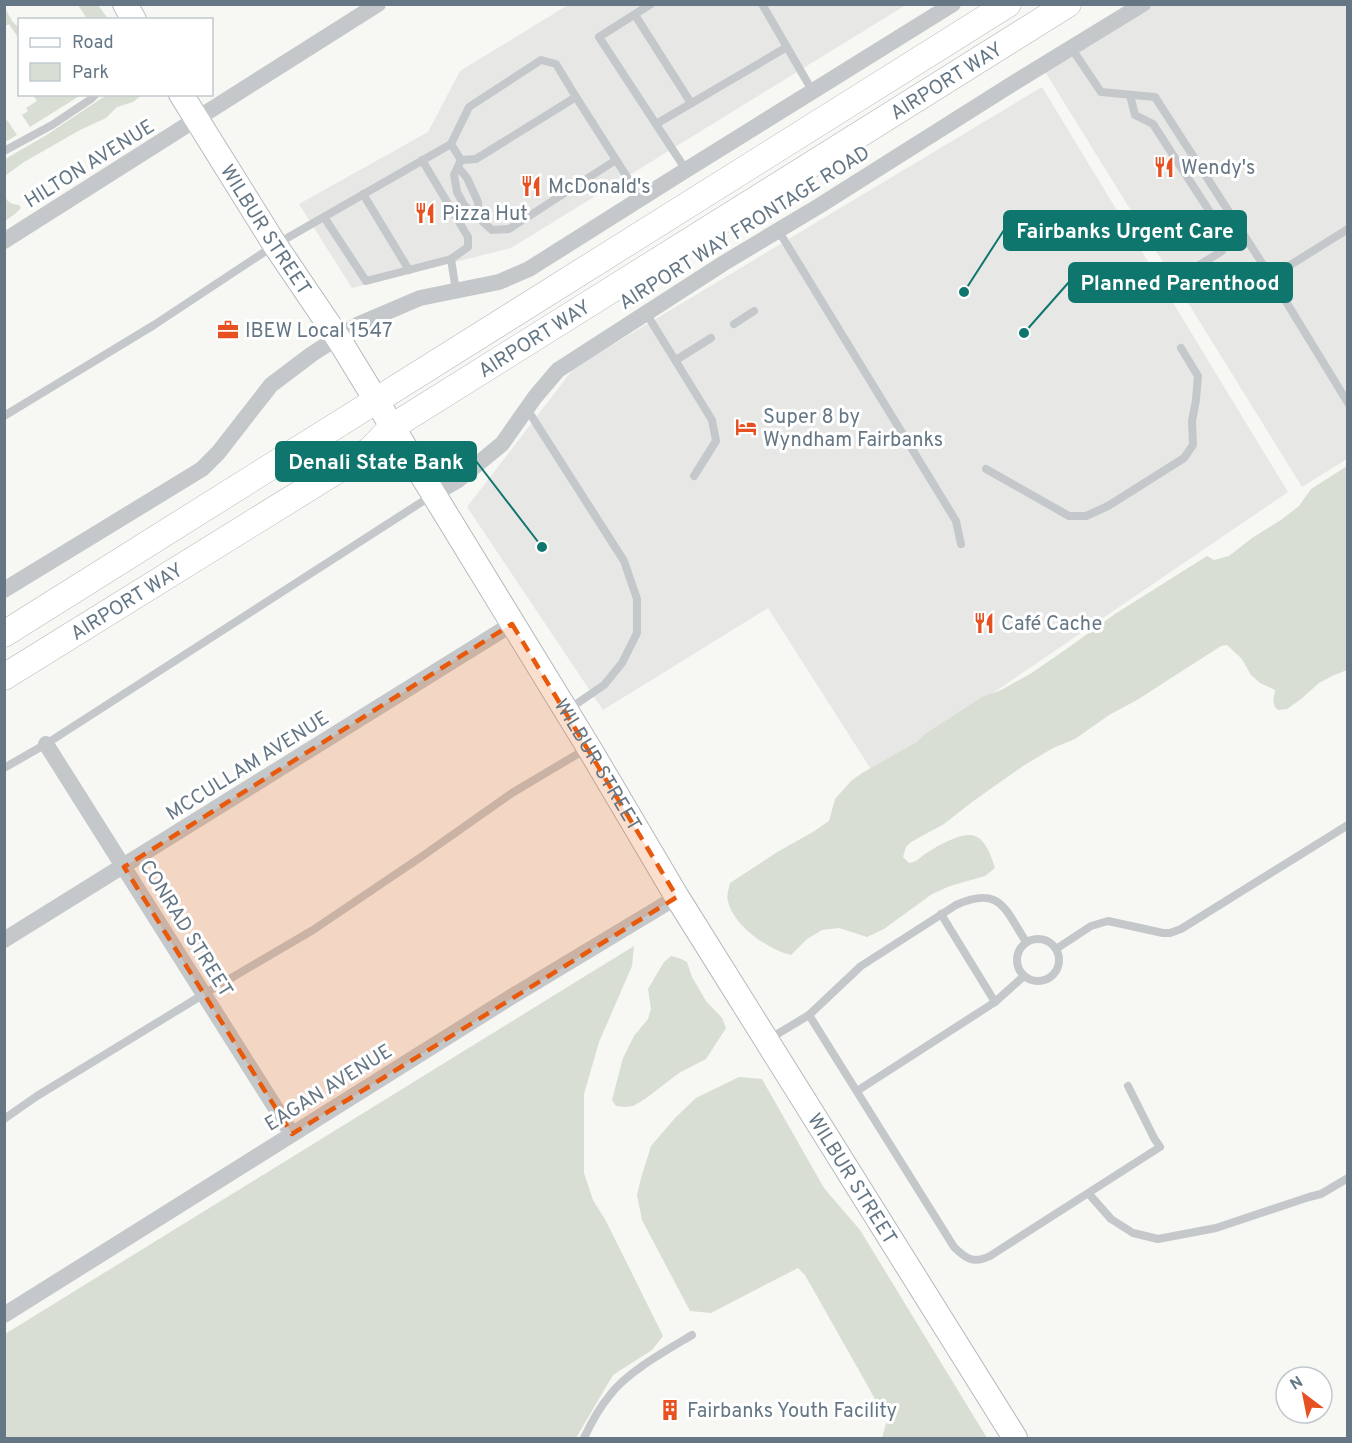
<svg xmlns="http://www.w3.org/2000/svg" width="1352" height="1443" font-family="Overpass,sans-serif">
<rect width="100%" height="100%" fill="#f7f7f3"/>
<g fill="#e7e8e6">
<path d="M568,5h338l-395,243 -159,40 -53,-84 129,-72 32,-61z"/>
<path d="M1150,5h197v454l-45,28 -258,-417z"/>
<path d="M1042,87l246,405 -414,282 -106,-166 -165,102 -136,-203 107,-139z"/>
</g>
<g fill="#d8ded4">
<path d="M78,5h20l10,14h-21z"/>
<path d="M5,8l7,13 7,7v6l-2,2 -8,-12 -4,2z"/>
<path d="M108,94l34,1 -9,7 -16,5 -11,11 -26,12 -56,32 -19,14v-15l2,-3 38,-22z"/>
<path d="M55,95l7,1 2,-1h17l-51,32 -8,-12 6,-4 -2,-3 11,-7 -4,-6z"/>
<path d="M7,120l10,15 -12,7v-21z"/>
<path d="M5,190c-1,10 4,14 14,15l2,3 -6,6 -10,7z"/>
<path d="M1347,466v204l-15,6 -13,7 -18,16 -14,10 -9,1c-7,-6 -4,-12 -3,-20l-15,-7 -9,-8 -9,-16 -15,-14 -6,1 -84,54 -28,15 -34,24 -22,9 -30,18 -51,36 -28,22 -33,18 -5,5 -3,10 6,6c8,-1 10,-5 16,-9 11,-7 37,-23 50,-18 11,4 17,22 20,32l-10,8 -35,10 -18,8 -48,35 -17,8 -28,-9 -17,2 -15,9 -16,16c-23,-5 -58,-30 -63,-54 -2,-5 1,-12 2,-18l49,-32 34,-19 16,-11 6,-22 16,-18 11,-8 55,-31 8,-8 57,-37 19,-7 29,-16 35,-24 50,-36 92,-58 7,4 15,-4 23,-18 29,-18 18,-14 12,-17z"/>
<path d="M634,946l-2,20 -33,76 -15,52v79l9,27 13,21 57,115 -11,14 -39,25 -37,63h-571v-104z"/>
<path d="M671,956l8,2 8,4 5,15 14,24 16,17 4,10 -20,31 -27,14 -34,26 -12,7 -9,1 -8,-1 -4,-6 11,-42 11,-22 14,-17 3,-10 -3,-20 16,-27z"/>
<path d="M739,1077l23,2 62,109 36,42 127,208h-105l5,-18 -82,-145 -7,-7 -87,45 -21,-2 -48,-91 -5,-25 4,-17 10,-32 24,-28 21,-20z"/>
</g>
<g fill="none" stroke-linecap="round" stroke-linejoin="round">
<defs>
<g id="secondary">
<path d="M125,4l9,16"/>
<path id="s1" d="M181,94l94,151 63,93 251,410 88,149 338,541"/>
</g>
<g id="primary">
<path d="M4,634l1004,-630"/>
<path id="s2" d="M4,677l366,-227 22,-23 676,-423"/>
</g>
</defs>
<use href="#secondary" stroke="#b4babe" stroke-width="26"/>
<use href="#primary" stroke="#b7bbbf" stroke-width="27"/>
<g stroke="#c4c8cb" stroke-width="8">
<path d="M651,4l-52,33 87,133"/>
<path d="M762,4l51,88"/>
<path d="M635,15l56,88"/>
<path d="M1072,49l29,43 54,5 116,180 77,-48"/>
<path d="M1130,95l5,20 18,9 66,102 5,14 -2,11 -26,16"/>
<path d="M656,124l131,-77"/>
<path d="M451,144l18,-37 72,-47 15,4 20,33"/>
<path d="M4,151l48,-26 39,-26 5,-5"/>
<path d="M422,160l46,77v10l-17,12 5,32"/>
<path d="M461,160l15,-1 100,-62 65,102"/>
<path d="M461,160l-7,15 3,17 7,13 28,25 17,-1 107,-69"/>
<path d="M458,167l9,11 11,24 1,15"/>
<path d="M363,194l46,76"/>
<path d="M324,217l42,64 85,-22"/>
<path d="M778,230l178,291 5,23"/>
<path d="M1271,277l77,126"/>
<path d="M646,313l66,107 4,21 -22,35"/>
<path d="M734,324l20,-13"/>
<path d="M676,360l35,-22"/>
<path d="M527,409l97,152 13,38v34l-15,30 -18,22 -35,24"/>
<path d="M4,416l150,-91 121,-80 176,-101 10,16"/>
<path d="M986,469l83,47h17l22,-10 76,-48 9,-13 -1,-24 4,-21 2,-24 -17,-28"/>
<path d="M4,768l42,-24 385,-248"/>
<path d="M941,914l54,88"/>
<circle cx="1038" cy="960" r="21"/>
<path d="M1056,949l35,-23 17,-5 55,12h7l11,-4 167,-104"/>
<path d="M809,1015l52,-49 95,-61c44,-20 49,4 70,37"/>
<path d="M769,1039l40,-24 145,232c12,12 20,17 36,9l170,-109 -6,-9 -26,-52"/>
<path d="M857,1091l138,-89 29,-26"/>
<path d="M4,1119l33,-23 167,-102 109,-64 111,-75 88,-62 74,-44"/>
<path d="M1089,1194l22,25 22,14 25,6 58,-11 93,-31 12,-3 27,-16"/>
<path d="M584,1438c7,-15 15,-30 26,-43 17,-23 57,-45 82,-60"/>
</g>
<g stroke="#c4c8cb" stroke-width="16">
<path d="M4,241l374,-237"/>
<path d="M434,494l24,-14 44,-36 33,-47 23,-27 166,-107 95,-57 198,-125 126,-77"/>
<path d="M4,590l198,-121 16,-16 53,-68 41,-31 47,-30 61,-26 79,-16 30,-13 157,-99 267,-166"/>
<path d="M46,744l246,390"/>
<path d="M4,940l508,-316"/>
<path d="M4,1315l507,-318 166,-100"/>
</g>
<use href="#secondary" stroke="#fff" stroke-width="24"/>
<use href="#primary" stroke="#fff" stroke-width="26"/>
</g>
<path fill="#e8590c" fill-opacity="0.2" stroke="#e8590c" stroke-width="4.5" stroke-dasharray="12 8" stroke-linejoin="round" d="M512,624l165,273 -385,237 -168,-267z"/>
<defs>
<symbol id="restaurant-bare" viewBox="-9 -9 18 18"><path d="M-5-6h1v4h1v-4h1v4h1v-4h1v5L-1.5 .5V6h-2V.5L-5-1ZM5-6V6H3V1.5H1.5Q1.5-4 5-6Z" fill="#e75122" stroke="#fff" stroke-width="2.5" paint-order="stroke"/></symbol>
<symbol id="office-bare" viewBox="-9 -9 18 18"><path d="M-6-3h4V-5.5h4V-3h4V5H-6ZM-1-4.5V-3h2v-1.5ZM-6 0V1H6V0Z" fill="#e75122" stroke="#fff" stroke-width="2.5" paint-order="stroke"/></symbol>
<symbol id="hotel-bare" viewBox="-9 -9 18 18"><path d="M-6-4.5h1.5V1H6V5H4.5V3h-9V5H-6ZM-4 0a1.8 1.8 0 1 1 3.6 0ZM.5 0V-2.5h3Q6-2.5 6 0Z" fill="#e75122" stroke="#fff" stroke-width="2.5" paint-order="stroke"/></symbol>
<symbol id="building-bare" viewBox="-9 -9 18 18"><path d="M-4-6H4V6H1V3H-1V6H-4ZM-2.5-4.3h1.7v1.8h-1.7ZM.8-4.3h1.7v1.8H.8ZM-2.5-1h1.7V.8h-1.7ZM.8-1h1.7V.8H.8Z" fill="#e75122" stroke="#fff" stroke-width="2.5" paint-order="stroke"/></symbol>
</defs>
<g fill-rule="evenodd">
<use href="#restaurant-bare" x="1149" y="152" width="30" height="30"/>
<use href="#restaurant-bare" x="516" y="171" width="30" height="30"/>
<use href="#restaurant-bare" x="410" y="198" width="30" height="30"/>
<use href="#office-bare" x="213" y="315" width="30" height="30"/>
<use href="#hotel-bare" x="731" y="412" width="30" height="30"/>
<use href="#restaurant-bare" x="969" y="608" width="30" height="30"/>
<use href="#building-bare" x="655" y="1395" width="30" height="30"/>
</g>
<g text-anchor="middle" stroke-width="6" stroke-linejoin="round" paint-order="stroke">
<g font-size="20" fill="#657785" stroke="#fff">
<text dy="7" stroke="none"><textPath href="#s2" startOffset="1116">AIRPORT WAY</textPath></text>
<text transform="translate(89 163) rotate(-32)" y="7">HILTON AVENUE</text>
<text transform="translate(744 227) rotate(-32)" y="7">AIRPORT WAY FRONTAGE ROAD</text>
<text dy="7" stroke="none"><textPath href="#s1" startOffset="160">WILBUR STREET</textPath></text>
<text dy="7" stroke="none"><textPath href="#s2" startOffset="630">AIRPORT WAY</textPath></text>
<text dy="7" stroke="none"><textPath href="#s2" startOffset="144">AIRPORT WAY</textPath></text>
<text transform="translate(247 765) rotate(-32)" y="7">MCCULLAM AVENUE</text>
<text dy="7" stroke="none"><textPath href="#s1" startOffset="790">WILBUR STREET</textPath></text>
<text transform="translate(187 928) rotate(58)" y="7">CONRAD STREET</text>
<text transform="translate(328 1087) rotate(-32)" y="7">EAGAN AVENUE</text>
<text dy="7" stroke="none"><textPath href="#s1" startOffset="1276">WILBUR STREET</textPath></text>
</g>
<g font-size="20" fill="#657785" stroke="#fff" text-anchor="start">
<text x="1181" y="174">Wendy's</text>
<text x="548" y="193">McDonald's</text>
<text x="442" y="220">Pizza Hut</text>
<text x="245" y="337">IBEW Local 1547</text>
<text x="763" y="423">Super 8 by<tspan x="763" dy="23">Wyndham Fairbanks</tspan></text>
<text x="1001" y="630">Café Cache</text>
<text x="687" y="1417">Fairbanks Youth Facility</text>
</g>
</g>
<path fill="none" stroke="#0f766e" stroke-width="2" d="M964 292L1004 230M1024 333L1069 282M542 547L476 461"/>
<g fill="#0f766e" stroke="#fff" stroke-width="2">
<circle cx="964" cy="292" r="6"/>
<circle cx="1024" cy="333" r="6"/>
<circle cx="542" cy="547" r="6"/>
</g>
<g fill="#0f766e" stroke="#0f766e" stroke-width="2">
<rect x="1004" y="211" width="242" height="39" rx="6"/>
<rect x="1069" y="263" width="223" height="39" rx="6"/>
<rect x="276" y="442" width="200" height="39" rx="6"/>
</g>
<g font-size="21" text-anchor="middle" font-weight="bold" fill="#fff">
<text x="1125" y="238">Fairbanks Urgent Care</text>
<text x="1180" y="290">Planned Parenthood</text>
<text x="376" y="469">Denali State Bank</text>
</g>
<rect width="1352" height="1443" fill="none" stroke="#657785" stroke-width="12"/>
<rect x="18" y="18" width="195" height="78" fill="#ffffff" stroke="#c1c9ce" stroke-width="1.5"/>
<rect x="30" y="38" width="30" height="9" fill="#ffffff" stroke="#c1c9ce" stroke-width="1.5"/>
<text x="72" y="48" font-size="18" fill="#657785">Road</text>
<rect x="30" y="63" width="30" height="18" fill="#d8ded4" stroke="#c1c9ce" stroke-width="1.5"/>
<text x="72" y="78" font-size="18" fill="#657785">Park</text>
<g transform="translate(1304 1395) rotate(328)"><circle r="28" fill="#ffffff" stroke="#c1c9ce" stroke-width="1.5"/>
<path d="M0-4.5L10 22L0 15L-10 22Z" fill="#e75122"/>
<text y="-9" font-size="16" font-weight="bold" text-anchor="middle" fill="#657785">N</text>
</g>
</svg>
